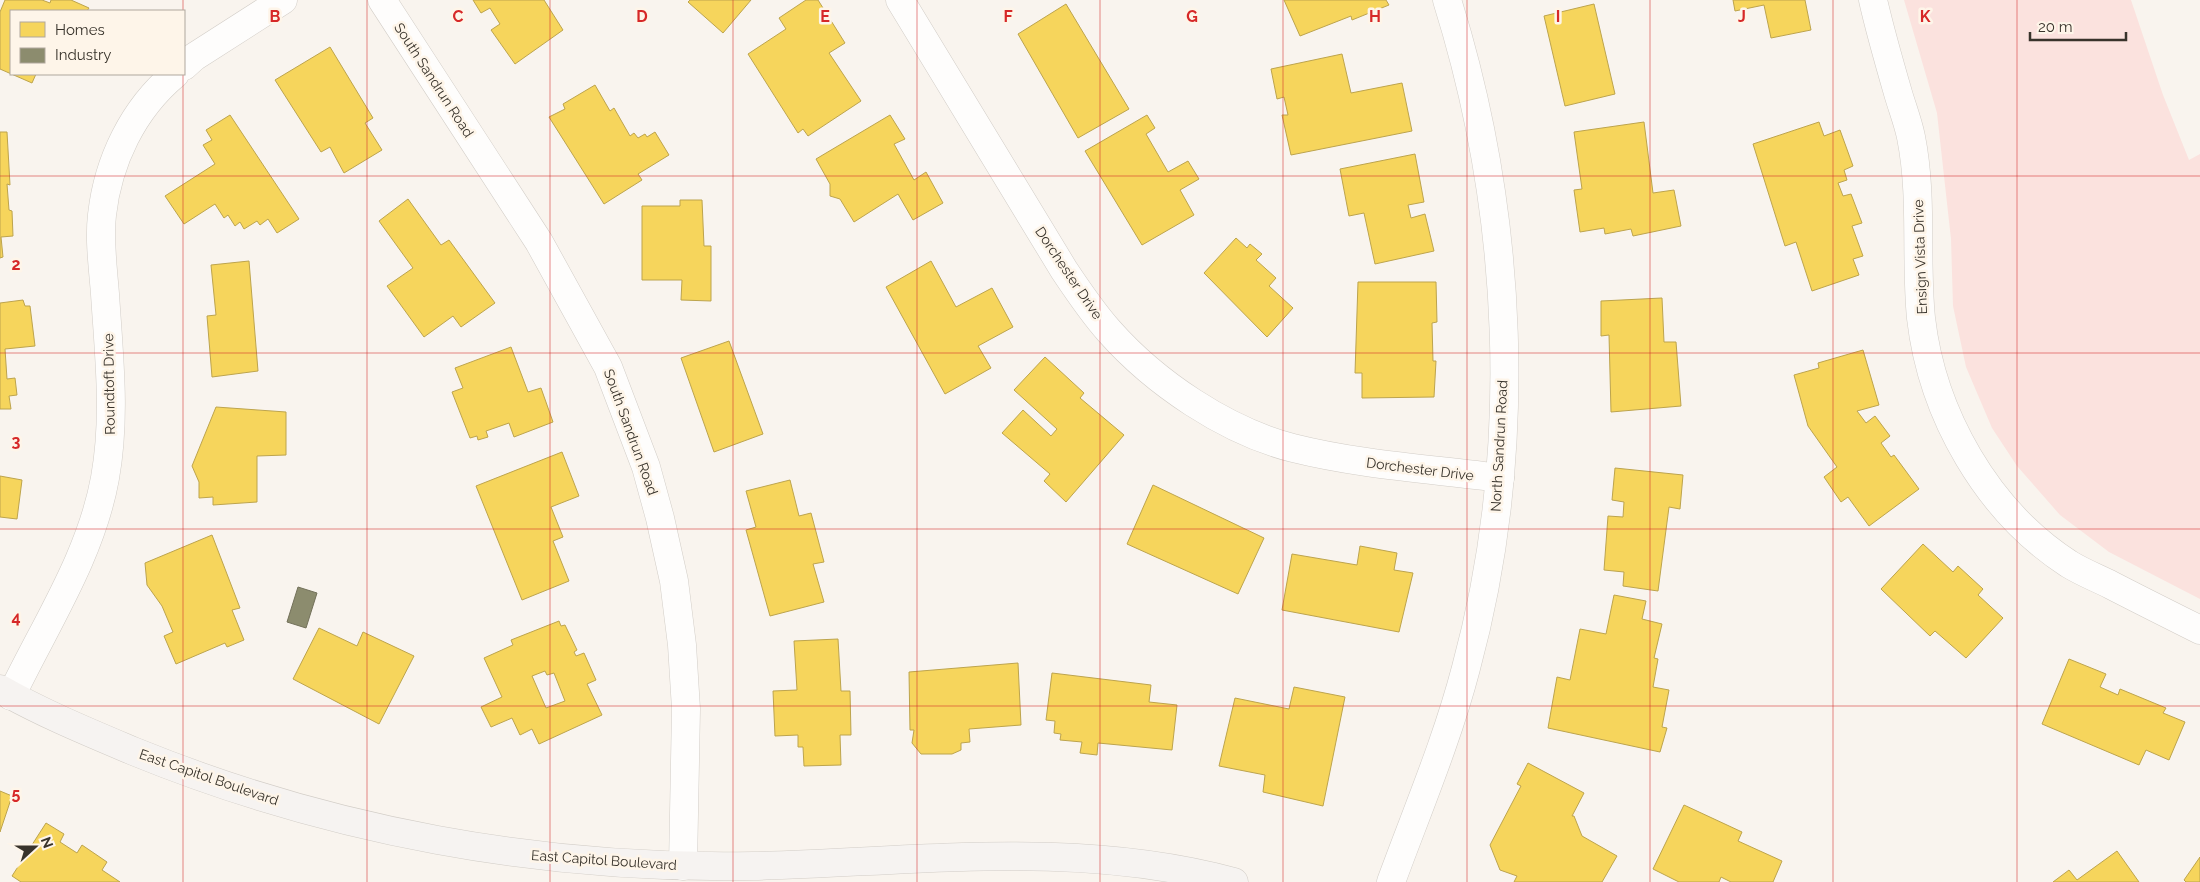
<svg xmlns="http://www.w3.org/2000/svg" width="2200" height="882" font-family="Raleway,sans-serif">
<rect width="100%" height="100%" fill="#f9f4ee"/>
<path fill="#fbe2de" d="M1904,0h227l32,95 26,65 11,-6v445l-91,-47 -49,-37 -43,-49 -25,-38 -26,-61 -13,-61 -2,-67 -14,-126z"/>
<g fill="#f6d55c" stroke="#bda44d" fill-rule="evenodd">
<path d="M5,0h37l8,3 1,-3h20l18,8 -2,3h-76v63h25l-4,9 -32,-14v-57z"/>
<path d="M473,0h71l19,30 -48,34 -24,-34 9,-6 -10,-16 -9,5z"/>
<path d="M690,0h61l-28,33 -35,-31z"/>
<path d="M806,0h12l27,43 -16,10 32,48 -53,35 -5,-7 -5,4 -50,-79 38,-25 -7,-11z"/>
<path d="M1284,0h102l3,5 -37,15 -1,-4 -51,20z"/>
<path d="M1733,0h72l6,30 -40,8 -7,-33 -29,6z"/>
<path d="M1066,4l63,105 -51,29 -60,-104z"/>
<path d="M1594,4l21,90 -50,12 -21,-90z"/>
<path d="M330,47l43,71 -8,5 17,27 -38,23 -14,-26 -9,5 -46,-72z"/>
<path d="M1342,54l9,39 51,-10 10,48 -121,24 -9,-40h6l-4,-18 -7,2 -6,-30z"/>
<path d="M595,85l15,26 4,-3 16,28 4,-3 4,5 7,-4 2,3 8,-5 14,23 -31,19 4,6 -38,24 -55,-87 16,-8 -2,-5z"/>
<path d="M230,115l69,104 -22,14 -9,-14 -8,6 -3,-4 -13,8 -4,-7 -5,4 -7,-11 -4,3 -9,-14 -31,20 -19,-28 50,-32 -12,-19 9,-5 -6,-10z"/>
<path d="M890,115l15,24 -11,5 20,36 12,-8 17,31 -30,17 -15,-26 -44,28 -14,-23 -10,-3v-12l-14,-25z"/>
<path d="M1147,115l8,13 -9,6 22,38 20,-11 11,18 -19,11 14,25 -52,30 -57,-94z"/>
<path d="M1644,122l9,71 21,-3 7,36 -48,10 -2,-7 -26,5 -1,-6 -24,4 -6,-42 8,-1 -8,-57z"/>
<path d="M1819,122l5,14 16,-6 13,36 -9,4 3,10 -9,3 5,13 8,-2 11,29 -10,3 11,30 -10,3 6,16 -47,16 -16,-49 -11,4 -32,-102z"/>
<path d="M0,132h7l3,53 -3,-1 2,26 3,1 1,25 -12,1 2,20 -3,1z"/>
<path d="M1415,154l9,48 -16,3 3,13 14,-4 9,37 -59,13 -11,-51 -15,3 -9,-47z"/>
<path d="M408,199l33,46 8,-5 46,63 -34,24 -8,-11 -29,21 -37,-51 26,-18 -34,-47z"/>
<path d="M680,200h22l2,46h7v55l-30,-1 1,-20h-40v-74h38z"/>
<path d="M1236,238l11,10 3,-4 12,10 -6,6 20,18 -7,8 24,22 -26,29 -63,-64z"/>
<path d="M249,261l9,110 -46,6 -5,-61 9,-1 -5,-50z"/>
<path d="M931,261l25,46 36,-19 21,39 -35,19 13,22 -46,26 -59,-107z"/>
<path d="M1358,282h78l1,40 -5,1 1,38h3l-2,36 -72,1v-25h-7z"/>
<path d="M1662,298l2,44h12l5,64 -70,6 -2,-77 -8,1v-35z"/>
<path d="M23,300l2,6h5l5,40 -30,3 2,30 8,-1 2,17 -8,1 2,13h-11v-106z"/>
<path d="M729,341l34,93 -49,18 -33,-94z"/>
<path d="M511,347l17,45 13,-4 12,34 -39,15 -5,-14 -23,8 2,6 -10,3 -1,-4 -7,2 -18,-46 11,-4 -8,-20z"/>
<path d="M1863,350l16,55 -22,6 9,12 9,-7 15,20 -9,7 10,14 3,-2 25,34 -50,37 -21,-29 -7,5 -17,-25 13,-10 -29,-41 -14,-51 25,-7 -1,-5z"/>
<path d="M1045,357l39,36 -4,5 44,37 -58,67 -22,-21 6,-7 -48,-41 21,-23 28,26 6,-7 -43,-39z"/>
<path d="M216,407l70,5v43l-29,1v46l-44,3v-8l-14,1v-16l-7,-16z"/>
<path d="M562,452l17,44 -28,11 12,30 -10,4 16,40 -47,19 -46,-114z"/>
<path d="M1615,468l68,7 -3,34 -11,-2 -11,84 -35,-5 1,-14 -20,-2 4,-54 15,1 1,-15 -12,-2z"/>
<path d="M0,476l22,4 -5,39 -17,-2z"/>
<path d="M790,480l9,36 12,-3 13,49 -11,2 11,38 -54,14 -24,-86 10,-3 -10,-36z"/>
<path d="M1153,485l111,53 -26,56 -111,-50z"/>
<path d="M212,535l28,73 -8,2 12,30 -17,7 -2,-4 -49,21 -12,-28 9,-4 -11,-26 -15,-21 -2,-22z"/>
<path d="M1923,544l30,28 5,-6 25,23 -5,6 25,23 -37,40 -31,-27 -5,5 -49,-47z"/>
<path d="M1360,546l37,7 -3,17 19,3 -14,59 -117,-22 10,-56 65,11z"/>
<path d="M1614,595l32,6 -4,18 20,5 -8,34 4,1 -5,28 16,3 -7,37 5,1 -7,24 -112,-24 9,-51 13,3 10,-51 26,5z"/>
<path d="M559,621l2,5 4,-1 12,25 -3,2 2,4 8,-3 12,27 -9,4 15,31 -63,29 -7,-15 -12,6 -8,-17 -21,9 -10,-20 21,-10 -18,-39 29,-13 -2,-5zM545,671l2,4 7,-2 11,28 -19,7 -14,-32z"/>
<path d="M319,628l38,18 6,-14 51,24 -35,68 -86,-45z"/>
<path d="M838,639l3,52h9l1,44h-11l1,30 -37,1 -1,-19h-5v-12l-23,1 -2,-45 24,-1 -3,-49z"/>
<path d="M2069,659l37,15 -6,13 18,8 2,-6 46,19 -3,5 22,9 -16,38 -23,-10 -7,15 -97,-41z"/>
<path d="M1018,663l3,62 -52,4 1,13 -9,1v7l-9,4h-31l-9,-11 2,-13h-4l-1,-58z"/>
<path d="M1052,673l99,12 -2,17 28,3 -5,45 -74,-7 -1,12 -17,-2 2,-11 -22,-2 1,-6 -7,-1 1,-12 -9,-1z"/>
<path d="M1294,687l51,10 -22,109 -60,-14 2,-17 -46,-9 16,-68 54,11z"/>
<path d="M1528,763l56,30 -12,23h2l8,20 35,20 -15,26h-88l3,-6 -17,-6 -10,-25 31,-59 -4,-2z"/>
<path d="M0,791l12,5 -12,36z"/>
<path d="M1684,805l58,27 -4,9 44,20 -9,21h-42l-10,-5 -2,5h-40l-26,-13z"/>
<path d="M46,823l18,11 -4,8 17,11 5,-8 25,17 -5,8 18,12h-99l-9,-6z"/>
<path d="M2117,851l22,31h-86l16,-12 8,10z"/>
<path d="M2200,857v25h-14l-2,-2z"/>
</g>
<path fill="#8c8c6e" stroke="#73715a" d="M298,587l19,6 -11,35 -19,-6z"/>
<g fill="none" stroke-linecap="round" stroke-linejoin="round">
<defs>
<g id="street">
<path d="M382,0l157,242 69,125 38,100 14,51 14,63 8,64 4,64 -3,157"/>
<path d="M900,0l164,270c14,21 28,42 45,61 46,52 117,100 184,117 68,17 138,21 207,30"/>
<path d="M1873,0c7,31 16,62 25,93 4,14 10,29 13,44 12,60 4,121 10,181 11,96 66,193 148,246 13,8 28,14 42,21 29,15 59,30 89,45"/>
<path d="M184,66l10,-9 89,-57"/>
<path d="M11,696c34,-71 80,-140 94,-218 11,-61 4,-122 0,-184 -2,-26 -6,-54 -3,-79 6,-54 31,-106 73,-141"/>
<path d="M1391,882c26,-71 56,-141 75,-214 59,-217 48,-454 -19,-668"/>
</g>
<path id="secondary" d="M0,689c42,24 88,43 133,62 196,80 409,119 620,115 162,-4 322,-27 481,16"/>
</defs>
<use href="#street" stroke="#d2cdc7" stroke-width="29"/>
<use href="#secondary" stroke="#d2cdc7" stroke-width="29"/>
<use href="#street" stroke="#fefdfc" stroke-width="28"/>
<use href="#secondary" stroke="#f6f3f1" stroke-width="28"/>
</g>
<path fill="none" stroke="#d62828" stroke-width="1" stroke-opacity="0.55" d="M183,0v11M367,0v882M550,0v882M733,0v882M917,0v882M1100,0v882M1283,0v882M1467,0v882M1650,0v882M1833,0v882M2017,0v882M183,74v808M0,176h2200M0,353h2200M0,529h2200M0,706h2200"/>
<g text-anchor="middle" stroke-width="5" stroke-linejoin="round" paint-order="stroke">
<g font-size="14" fill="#38332b" stroke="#fef5e9">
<text transform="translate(434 80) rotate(57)" y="5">South Sandrun Road</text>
<text transform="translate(1920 257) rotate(-92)" y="5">Ensign Vista Drive</text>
<text transform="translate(1069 273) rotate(56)" y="5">Dorchester Drive</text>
<text transform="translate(109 384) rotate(-91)" y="5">Roundtoft Drive</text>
<text transform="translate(631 432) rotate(70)" y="5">South Sandrun Road</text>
<text transform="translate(1499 446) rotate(-87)" y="5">North Sandrun Road</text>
<text transform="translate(1420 469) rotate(7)" y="5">Dorchester Drive</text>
<text transform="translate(209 777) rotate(19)" y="5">East Capitol Boulevard</text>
<text transform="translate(604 860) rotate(4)" y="5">East Capitol Boulevard</text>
</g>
</g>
<g font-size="16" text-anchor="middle" font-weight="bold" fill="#d62828" stroke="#fef5e9" stroke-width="5" stroke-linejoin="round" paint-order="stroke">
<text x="275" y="22">B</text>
<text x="458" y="22">C</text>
<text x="642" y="22">D</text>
<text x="825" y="22">E</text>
<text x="1008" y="22">F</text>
<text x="1192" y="22">G</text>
<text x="1375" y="22">H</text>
<text x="1558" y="22">I</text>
<text x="1742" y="22">J</text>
<text x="1925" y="22">K</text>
<text x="16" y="270">2</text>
<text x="16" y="447">3</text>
<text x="16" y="623">4</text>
<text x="16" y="799">5</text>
</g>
<rect x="10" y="10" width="175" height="65" fill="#fef5e9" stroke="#afa79d"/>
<rect x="20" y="22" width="25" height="15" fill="#f6d55c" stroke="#afa79d"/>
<text x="55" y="35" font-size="15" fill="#38332b">Homes</text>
<rect x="20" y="48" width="25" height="15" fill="#8c8c6e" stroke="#afa79d"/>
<text x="55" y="60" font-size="15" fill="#38332b">Industry</text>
<g transform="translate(35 847) rotate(69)" stroke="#fef5e9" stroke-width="4" paint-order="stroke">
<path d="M0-4L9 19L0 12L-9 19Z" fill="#38332b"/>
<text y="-8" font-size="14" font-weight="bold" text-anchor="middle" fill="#38332b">N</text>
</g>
<path d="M2030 32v8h96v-8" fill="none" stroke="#38332b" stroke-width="2.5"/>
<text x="2038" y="32" font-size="15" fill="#38332b" stroke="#fef5e9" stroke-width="4" paint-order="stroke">20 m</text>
</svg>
